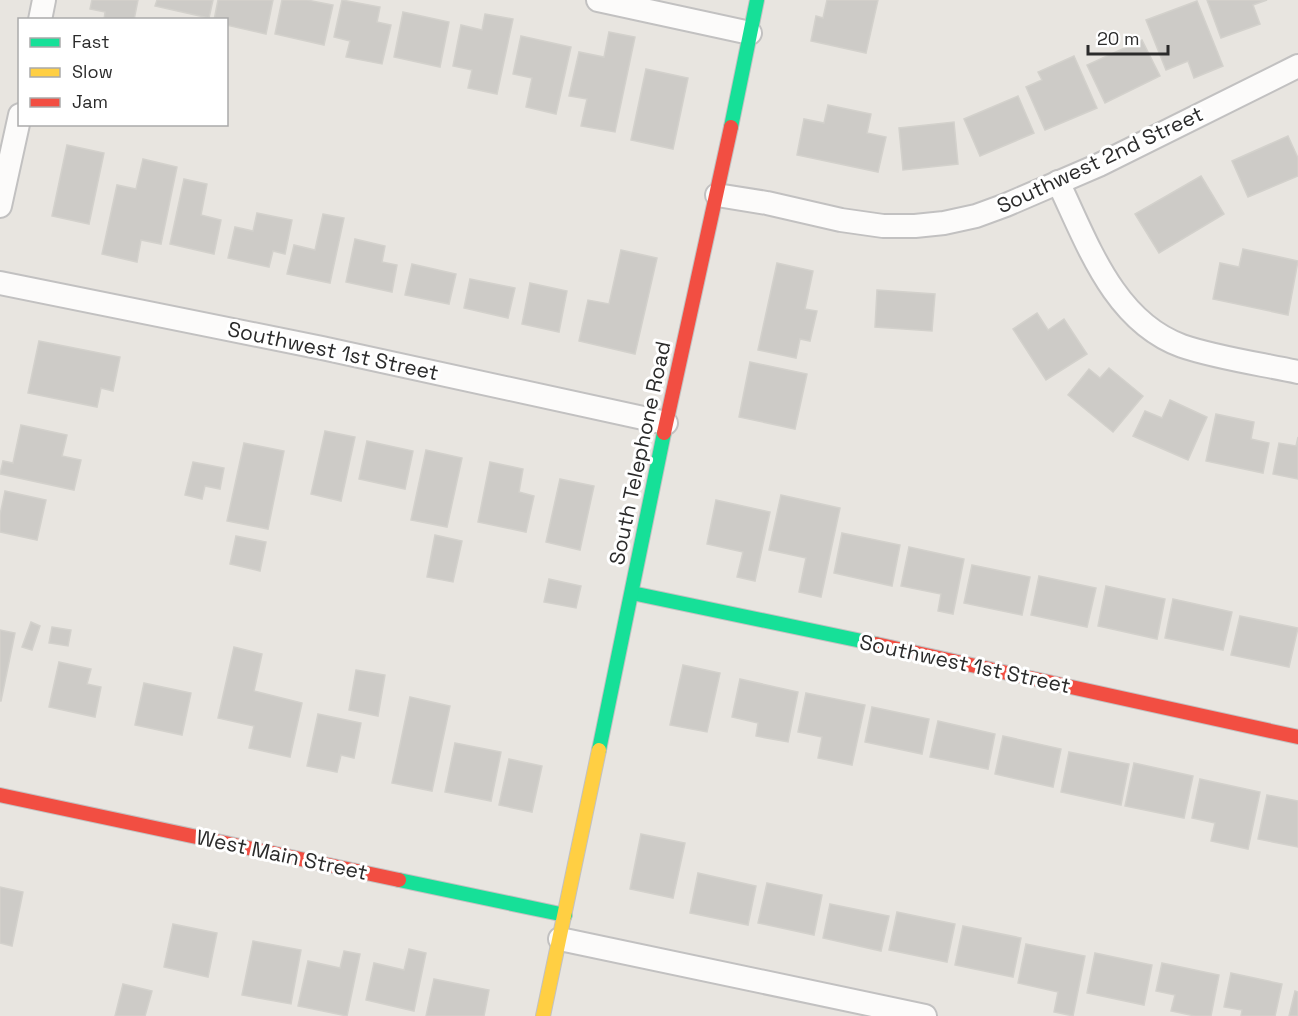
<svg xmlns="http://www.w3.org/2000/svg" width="1298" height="1016" font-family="'Space Grotesk',sans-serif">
<rect width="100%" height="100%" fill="#e8e5e0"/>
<g fill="#cdcbc7" stroke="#d3d1cc" stroke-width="1.5">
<path d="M92,0h46l-4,20h-30l1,-8 -15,-3z"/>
<path d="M157,0h56l-4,18 -54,-12z"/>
<path d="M218,0h55l-7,34 -40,-9v-5h-12z"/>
<path d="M282,0h25l26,5 -9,40 -49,-11z"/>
<path d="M342,0l38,7 -3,15 14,3 -9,39 -36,-7 4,-16 -16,-4z"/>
<path d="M827,0h51l-12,53 -55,-12 5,-25 7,2z"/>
<path d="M1207,0h60l-14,5 7,19 -39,14z"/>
<path d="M1197,1l26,65 -29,12 -6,-17 -22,9 -20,-50z"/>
<path d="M403,12l46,10 -9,45 -46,-10z"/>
<path d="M485,14l28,5 -16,75 -29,-6 4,-18 -19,-4 8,-41 21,5z"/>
<path d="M609,32l26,5 -20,95 -34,-6 6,-27 -18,-3 10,-44 25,5z"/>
<path d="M521,36l50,11 -15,67 -30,-7 6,-29 -19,-4z"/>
<path d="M1142,40l18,36 -55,27 -18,-38z"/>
<path d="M1074,56l23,52 -52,22 -19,-43 16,-7 -4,-8z"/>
<path d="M646,69l42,9 -15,71 -42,-9z"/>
<path d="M1018,96l16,37 -54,23 -16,-37z"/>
<path d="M828,105l43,9 -4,19 19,4 -8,35 -81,-17 7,-36 20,4z"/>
<path d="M954,122l4,42 -55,6 -4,-42z"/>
<path d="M1288,136l10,22v18l-50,21 -16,-36z"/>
<path d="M67,145l37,8 -15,71 -37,-8z"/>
<path d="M143,159l34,8 -16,77 -20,-4 -4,22 -35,-8 15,-69 19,4z"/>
<path d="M1201,176l23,38 -65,39 -24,-39z"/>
<path d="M184,179l23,5 -6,31 20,5 -7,34 -44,-10z"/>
<path d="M257,213l35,7 -7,34 -12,-3 -4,16 -41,-9 7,-31 18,4z"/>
<path d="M323,214l21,4 -14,65 -43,-9 7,-29 21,5z"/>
<path d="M355,239l30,7 -3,16 15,3 -5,27 -46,-10z"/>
<path d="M1243,249l55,12 -10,54 -75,-16 7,-36 19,4z"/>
<path d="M621,250l36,8 -22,96 -56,-13 9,-41 21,4z"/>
<path d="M777,263l36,8 -8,38 12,2 -7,30 -10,-2 -4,19 -38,-8z"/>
<path d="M412,264l44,10 -7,30 -44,-9z"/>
<path d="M470,279l45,9 -7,30 -44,-10z"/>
<path d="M530,283l37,8 -8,41 -37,-8z"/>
<path d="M877,290l58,4 -3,37 -57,-4z"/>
<path d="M1037,313l11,17 16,-11 23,35 -41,26 -33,-51z"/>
<path d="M39,341l81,16 -7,34 -12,-3 -4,19 -69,-14z"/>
<path d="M750,362l57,12 -12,55 -56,-12z"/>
<path d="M1109,368l34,28 -30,36 -45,-37 21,-26 11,9z"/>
<path d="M1170,400l37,17 -19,43 -55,-24 12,-25 17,7z"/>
<path d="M1216,414l38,8 -3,17 18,4 -6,30 -57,-12z"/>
<path d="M21,425l46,10 -5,21 19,4 -7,30 -74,-16 3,-13 10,2z"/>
<path d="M325,431l30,6 -14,64 -30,-7z"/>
<path d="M1298,437v42l-25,-5 6,-31 17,3z"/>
<path d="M367,441l46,10 -8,38 -46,-10z"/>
<path d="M244,443l40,8 -16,78 -41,-8z"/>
<path d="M426,450l36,8 -15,69 -36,-7z"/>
<path d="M193,462l31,6 -4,21 -15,-3 -3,13 -17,-4z"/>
<path d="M490,462l33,7 -4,23 15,4 -8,36 -48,-10z"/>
<path d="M560,479l34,7 -14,64 -34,-8z"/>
<path d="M5,491l41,9 -9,40 -37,-8v-17z"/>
<path d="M781,495l59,13 -19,89 -22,-5 7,-34 -37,-8z"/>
<path d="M716,500l54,12 -15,69 -18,-4 6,-25 -36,-8z"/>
<path d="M842,533l58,12 -8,41 -58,-13z"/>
<path d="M435,535l27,6 -9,41 -26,-5z"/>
<path d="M236,536l30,6 -6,29 -30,-7z"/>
<path d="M909,547l55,12 -11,55 -15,-3 3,-17 -40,-8z"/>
<path d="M972,565l58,12 -8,38 -58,-12z"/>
<path d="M1039,576l57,12 -9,39 -56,-12z"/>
<path d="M549,579l32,7 -5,22 -32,-6z"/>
<path d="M1106,586l59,13 -8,40 -59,-13z"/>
<path d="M1173,599l59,13 -9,38 -58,-12z"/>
<path d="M1240,616l58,12 -9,39 -58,-12z"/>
<path d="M31,622l9,4 -8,24 -10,-3z"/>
<path d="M52,627l19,3 -3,16 -19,-3z"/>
<path d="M0,630l15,3 -14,68h-1z"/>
<path d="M234,647l28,7 -8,37 48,12 -12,54 -41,-9 5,-22 -36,-8z"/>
<path d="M59,662l32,7 -4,15 14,3 -6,30 -46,-10z"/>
<path d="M683,665l37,8 -13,59 -37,-7z"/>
<path d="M356,670l29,5 -7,41 -29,-6z"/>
<path d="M740,679l58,13 -10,50 -32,-6 2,-13 -26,-6z"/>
<path d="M144,683l47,10 -9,42 -47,-10z"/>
<path d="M806,693l59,12 -13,60 -34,-7 4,-21 -24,-5z"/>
<path d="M410,697l40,9 -18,85 -40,-8z"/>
<path d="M872,707l57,12 -7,35 -57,-12z"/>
<path d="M318,714l43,9 -7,35 -13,-3 -4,17 -30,-6z"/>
<path d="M938,721l57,13 -7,35 -58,-12z"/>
<path d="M1003,736l58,13 -8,38 -58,-13z"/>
<path d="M455,743l46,9 -10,49 -46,-9z"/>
<path d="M1069,752l60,12 -8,41 -60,-13z"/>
<path d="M509,759l33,7 -10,46 -33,-7z"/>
<path d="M1134,763l59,13 -9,42 -59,-12z"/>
<path d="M1200,779l60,13 -12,57 -37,-8 4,-18 -23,-5z"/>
<path d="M1267,795l31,6v46l-40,-8z"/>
<path d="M641,834l44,9 -12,55 -43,-9z"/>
<path d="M698,873l58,13 -8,39 -58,-12z"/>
<path d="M767,883l55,12 -8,40 -56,-12z"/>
<path d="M0,887l23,5 -11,54 -12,-3z"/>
<path d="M830,904l59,12 -8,35 -58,-13z"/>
<path d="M897,912l58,12 -8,38 -58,-12z"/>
<path d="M173,924l44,9 -9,44 -44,-10z"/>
<path d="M963,926l58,12 -8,39 -58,-12z"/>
<path d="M253,941l48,9 -10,54 -49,-9z"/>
<path d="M1026,944l59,12 -12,60 -19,-4 4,-20 -40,-9z"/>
<path d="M409,949l17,4 -12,58 -48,-11 8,-37 30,7z"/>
<path d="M344,951l16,3 -13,62 -49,-10 10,-45 32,7z"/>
<path d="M1095,953l57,12 -8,40 -57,-12z"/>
<path d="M1162,963l57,12 -8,41h-16l-24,-5 4,-16 -19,-4z"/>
<path d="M1231,973l51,11 -7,32h-34l1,-6 -18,-3z"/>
<path d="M434,979l55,11 -5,26h-58z"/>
<path d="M123,984l29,7 -7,25h-30z"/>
<path d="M1295,991l3,1v24h-9z"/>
</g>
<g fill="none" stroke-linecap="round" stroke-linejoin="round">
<defs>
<g id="street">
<path d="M598,0l152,33"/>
<path d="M40,20l4,-20"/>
<path d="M1058,182c29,60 55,139 124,164 35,12 79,18 116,26"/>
<path d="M717,195l50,8 74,17 42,6h32l29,-3 32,-7 30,-11 93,-40 199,-99"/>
<path d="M0,206l20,-91"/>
<path d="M0,283l322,65 344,75"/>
<path d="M560,939l365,77"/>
</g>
<g id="fast">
<path d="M731,127l26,-127"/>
<path d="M632,593l244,51"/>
<path d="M599,750l65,-317"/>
<path d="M399,880l166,35"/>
</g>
<path id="slow" d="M543,1016l56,-266"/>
<g id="jam">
<path d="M664,433l67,-306"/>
<path d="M876,644l422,93"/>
<path d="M0,795l399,85"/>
</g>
</defs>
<use href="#street" stroke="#c2c1c1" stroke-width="26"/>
<use href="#fast" stroke="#c2c1c1" stroke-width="16"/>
<use href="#slow" stroke="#c2c1c1" stroke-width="16"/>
<use href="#jam" stroke="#c2c1c1" stroke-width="16"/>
<use href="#street" stroke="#fcfbfa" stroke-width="22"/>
<use href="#fast" stroke="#16e098" stroke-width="14"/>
<use href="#slow" stroke="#ffcf43" stroke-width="14"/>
<use href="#jam" stroke="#f24e42" stroke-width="14"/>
</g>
<g text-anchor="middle" stroke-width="6" stroke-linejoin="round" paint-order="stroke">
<g font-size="21" fill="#2b2b2b" stroke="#fff">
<text transform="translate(1100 160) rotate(-25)" y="7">Southwest 2nd Street</text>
<text transform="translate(333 351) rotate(12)" y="7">Southwest 1st Street</text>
<text transform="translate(640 453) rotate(-78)" y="7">South Telephone Road</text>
<text transform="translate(965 664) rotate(12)" y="7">Southwest 1st Street</text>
<text transform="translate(282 855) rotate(12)" y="7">West Main Street</text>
</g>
</g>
<rect x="18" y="18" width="210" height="108" fill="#ffffff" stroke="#aaaaaa" stroke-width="1.5"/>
<rect x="30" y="38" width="30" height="9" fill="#16e098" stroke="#aaaaaa" stroke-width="1.5"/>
<text x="72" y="48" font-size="18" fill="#2b2b2b">Fast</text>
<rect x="30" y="68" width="30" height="9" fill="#ffcf43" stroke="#aaaaaa" stroke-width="1.5"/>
<text x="72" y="78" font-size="18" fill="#2b2b2b">Slow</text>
<rect x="30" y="98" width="30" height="9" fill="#f24e42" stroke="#aaaaaa" stroke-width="1.5"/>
<text x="72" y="108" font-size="18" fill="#2b2b2b">Jam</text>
<path d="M1088 45v9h80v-9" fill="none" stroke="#2b2b2b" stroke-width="3"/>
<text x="1097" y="45" font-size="18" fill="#2b2b2b" stroke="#ffffff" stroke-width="4.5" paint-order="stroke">20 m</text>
</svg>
